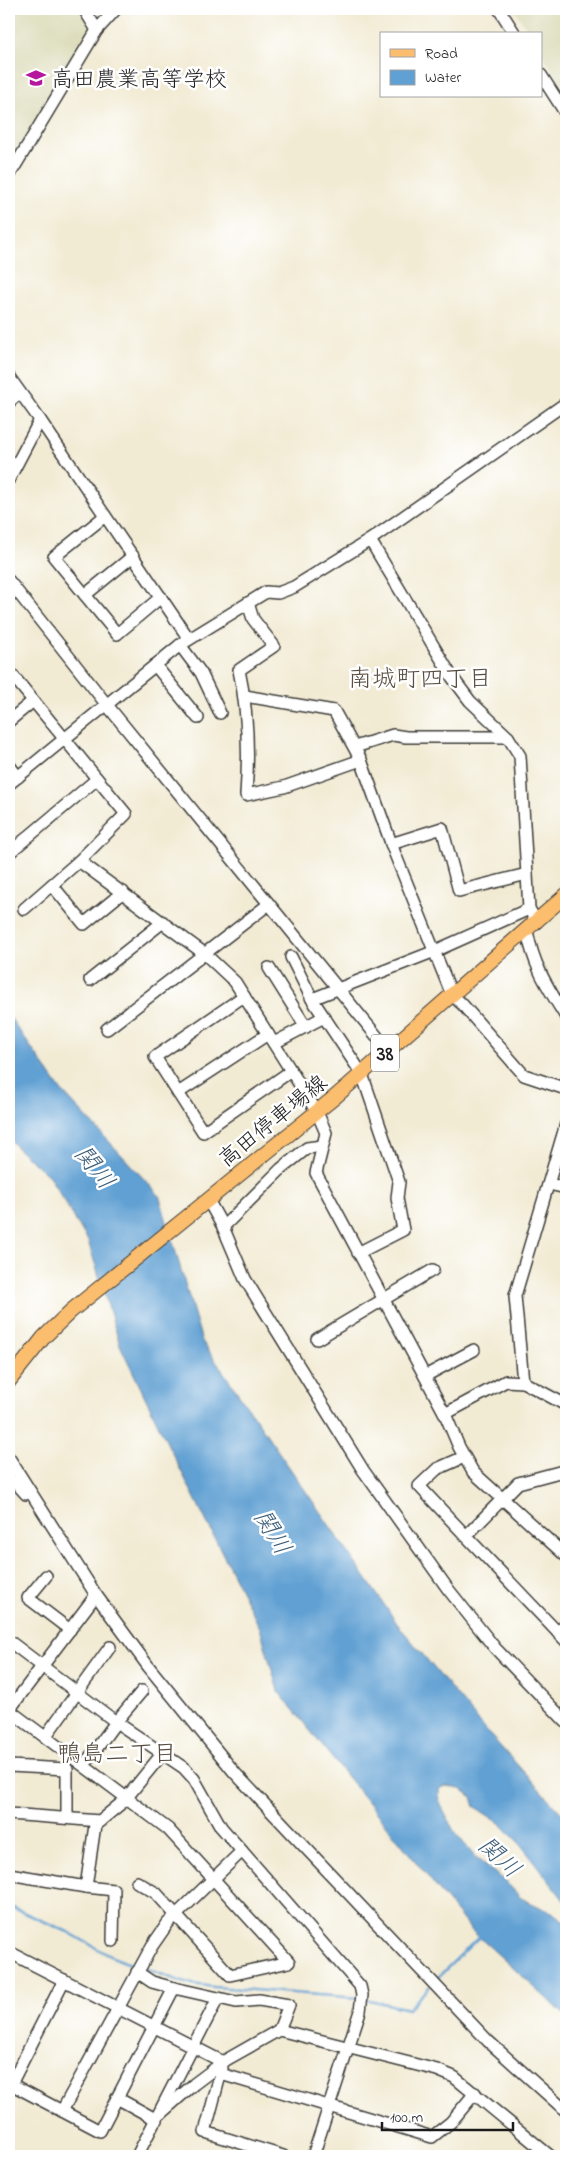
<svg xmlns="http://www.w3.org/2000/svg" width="575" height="2165" font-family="'Indie Flower','Klee One',sans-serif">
<rect width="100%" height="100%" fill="#fff"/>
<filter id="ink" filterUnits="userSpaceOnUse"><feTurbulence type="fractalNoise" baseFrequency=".02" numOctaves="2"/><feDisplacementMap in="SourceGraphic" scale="10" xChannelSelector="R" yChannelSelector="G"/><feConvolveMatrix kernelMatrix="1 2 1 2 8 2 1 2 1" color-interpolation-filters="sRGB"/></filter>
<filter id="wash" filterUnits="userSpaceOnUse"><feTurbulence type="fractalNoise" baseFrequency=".0096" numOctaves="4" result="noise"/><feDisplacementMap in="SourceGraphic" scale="20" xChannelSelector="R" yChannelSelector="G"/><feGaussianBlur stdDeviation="1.12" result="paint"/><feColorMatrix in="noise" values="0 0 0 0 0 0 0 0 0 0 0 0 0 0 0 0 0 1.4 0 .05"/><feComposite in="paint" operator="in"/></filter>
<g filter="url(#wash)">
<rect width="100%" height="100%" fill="#f2ebd4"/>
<g fill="#ddddbc">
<path d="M9,9h70l13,20 -83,138z"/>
<path d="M514,9h52v83l-25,-40v-18h-11z"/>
</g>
<path fill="#61a0d3" stroke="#3e5e78" d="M9,1016l52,74 98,105 43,146 197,285 91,109 76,83v85l-45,-58 -20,-21 -26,-17 -3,-10 -11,-8 -15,-3 -7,3 1,15 14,27 21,26 31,25 15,16 32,15 13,9v94l-96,-87 -192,-238 -18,-63 -91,-181 -49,-102 -32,-104 -39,-65 -33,-29 -7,-9z"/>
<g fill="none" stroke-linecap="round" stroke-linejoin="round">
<g stroke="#61a0d3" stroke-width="2.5">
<path d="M9,1906l59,26 44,25 24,9"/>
<path d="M144,1968l41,15 29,4 145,11"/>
<path d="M435,1980l45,-44"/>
<path d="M365,1999l43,10 22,-23"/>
</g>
</g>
</g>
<g filter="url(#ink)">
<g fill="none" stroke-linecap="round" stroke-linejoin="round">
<defs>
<g id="minor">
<path d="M84,9l13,21"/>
<path d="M499,9l16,25"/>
<path d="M541,75l25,39"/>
<path d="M9,176l88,-146 19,-21"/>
<path d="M9,377l31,43 149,219"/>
<path d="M9,402l10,-9"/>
<path d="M9,479l31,-59"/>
<path d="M105,516l-51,41 63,77 44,-37"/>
<path d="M370,540l82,137 18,24 38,36 12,19 9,153 8,13"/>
<path d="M9,581l98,124 281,345"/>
<path d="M85,595l48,-39"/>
<path d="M248,603l5,16 21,27 -35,24c9,41 10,83 7,125l38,-8 77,-27"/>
<path d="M180,645l21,28 19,40"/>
<path d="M155,665l43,53"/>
<path d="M9,671l117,143 -47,47 -55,48"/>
<path d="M245,696l89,15 27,49 34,94 57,141 10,9 62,71 42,14"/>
<path d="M9,721l24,-20"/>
<path d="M355,747l38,-12 13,2h102"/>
<path d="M9,765l9,12"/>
<path d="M9,784l171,-139 86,-53 12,1 16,-6 76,-47 196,-137"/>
<path d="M391,844l51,-16 17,63 68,-17"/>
<path d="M9,853l88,-74"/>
<path d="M79,861l126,93 30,28 82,130 9,21 -10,40 129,241 14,33 14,25 93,84"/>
<path d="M52,885l32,39 39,-32"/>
<path d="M527,931c7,36 20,55 39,86"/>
<path d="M291,957l21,42 50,75 37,108 -2,16 6,32 -45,23"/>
<path d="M269,968l37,59"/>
<path d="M90,980l73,-58"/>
<path d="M244,996l-89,61 48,75 88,-61"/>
<path d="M312,999l123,-48 94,-42"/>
<path d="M107,1029l162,-125"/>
<path d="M274,1043l50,-26"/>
<path d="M178,1093l90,-59"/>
<path d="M549,1184l17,4"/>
<path d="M208,1200l15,27 22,52 118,191 85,119 47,59 71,74"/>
<path d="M223,1227l58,-58 26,-21 15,-2"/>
<path d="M317,1339l116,-69"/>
<path d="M425,1376l49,-26"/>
<path d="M523,1382l-8,-86 51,-172"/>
<path d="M445,1414l61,-33 17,1 43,23"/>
<path d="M464,1457l-27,12 -18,17 47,50"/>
<path d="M9,1458l87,137 52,71 87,107 253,268 78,70"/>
<path d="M566,1474l-3,-3 -45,12 -52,53 100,105"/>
<path d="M9,1479l9,6 8,9"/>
<path d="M46,1576l-18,22 42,32"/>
<path d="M558,1633l8,-10"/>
<path d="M9,1641l107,81 68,46 10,11 27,48 139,159 2,9 -2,16 -47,145"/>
<path d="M9,1710l159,119 121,133 -59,13 -74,-82 -19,-11"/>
<path d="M9,1710l87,-115"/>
<path d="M45,1737l65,-90"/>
<path d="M88,1760l28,-38 26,-31"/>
<path d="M9,1766l58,3v49"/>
<path d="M9,1814l91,7"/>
<path d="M9,1874l77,13 9,-62 29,-24 38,-47"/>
<path d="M86,1887l28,3 -1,51"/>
<path d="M9,1952l214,110"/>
<path d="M174,1988l62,14 23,-2 30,5 -10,25"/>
<path d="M222,2068l-17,64 78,24"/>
<path d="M221,2074l211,63 19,-15 24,-29"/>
<path d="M9,2083l53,28 90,-165 16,-23 74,-72"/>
<path d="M11,2084l53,-104"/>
<path d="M117,2098l40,22"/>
<path d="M62,2111l38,20 74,-143 -22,-6 -15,-10"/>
<path d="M159,2115l35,-31 32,-24 53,-30 158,40 17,7 96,79"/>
<path d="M137,2156l81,-158"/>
</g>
<path id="major" d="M9,1381l35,-44 27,-26 264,-214 231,-202"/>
</defs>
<use href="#minor" stroke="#3c3b38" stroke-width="14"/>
<use href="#major" stroke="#3c3b38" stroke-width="16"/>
<use href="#minor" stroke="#fff" stroke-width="11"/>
<use href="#major" stroke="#fbbd6e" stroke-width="14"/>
</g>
</g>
<defs>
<symbol id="school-bare" viewBox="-9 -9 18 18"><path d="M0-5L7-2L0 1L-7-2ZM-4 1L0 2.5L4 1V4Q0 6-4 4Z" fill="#b5179e" stroke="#fff" stroke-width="2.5" paint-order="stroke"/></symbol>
</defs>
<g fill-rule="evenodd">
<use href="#school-bare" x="22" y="64" width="28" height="28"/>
</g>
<g text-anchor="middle" stroke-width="5" stroke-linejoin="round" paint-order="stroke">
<rect fill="#fff" stroke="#606060" stroke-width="1" x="371" y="1034.5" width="28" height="37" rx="4"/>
<g font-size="21" font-weight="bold" fill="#1c1c1c">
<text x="385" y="1060">38</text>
</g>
<g font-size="22" fill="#1c1c1c" stroke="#fff" text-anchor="start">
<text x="51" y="86">高田農業高等学校</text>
</g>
<g font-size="22" fill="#1c1c1c" stroke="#fff">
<text transform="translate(272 1120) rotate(-39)" y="8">高田停車場線</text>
</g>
<g font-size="24" fill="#584d40" stroke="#fff">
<text x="420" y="686">南城町四丁目</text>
<text x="117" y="1761">鴨島二丁目</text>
</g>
<g font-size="24" font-style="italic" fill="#3e5e78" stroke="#fff">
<text transform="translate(95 1167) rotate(52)" y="8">関川</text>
<text transform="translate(273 1532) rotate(59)" y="8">関川</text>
<text transform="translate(500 1857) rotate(43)" y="8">関川</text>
</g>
</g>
<rect width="575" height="2165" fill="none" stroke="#fff" stroke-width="30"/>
<rect x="380" y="32" width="162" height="65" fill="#ffffff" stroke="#a4a4a4"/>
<rect x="390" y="49" width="25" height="8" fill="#fbbd6e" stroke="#a4a4a4"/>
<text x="425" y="58" font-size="15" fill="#1c1c1c">Road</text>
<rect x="390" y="70" width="25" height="15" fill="#61a0d3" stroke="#a4a4a4"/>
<text x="425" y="82" font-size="15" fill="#1c1c1c">Water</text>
<path d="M382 2122v8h131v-8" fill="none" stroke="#1c1c1c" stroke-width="2.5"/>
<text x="390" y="2122" font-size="15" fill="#1c1c1c" stroke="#ffffff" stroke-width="4" paint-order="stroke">100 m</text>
</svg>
